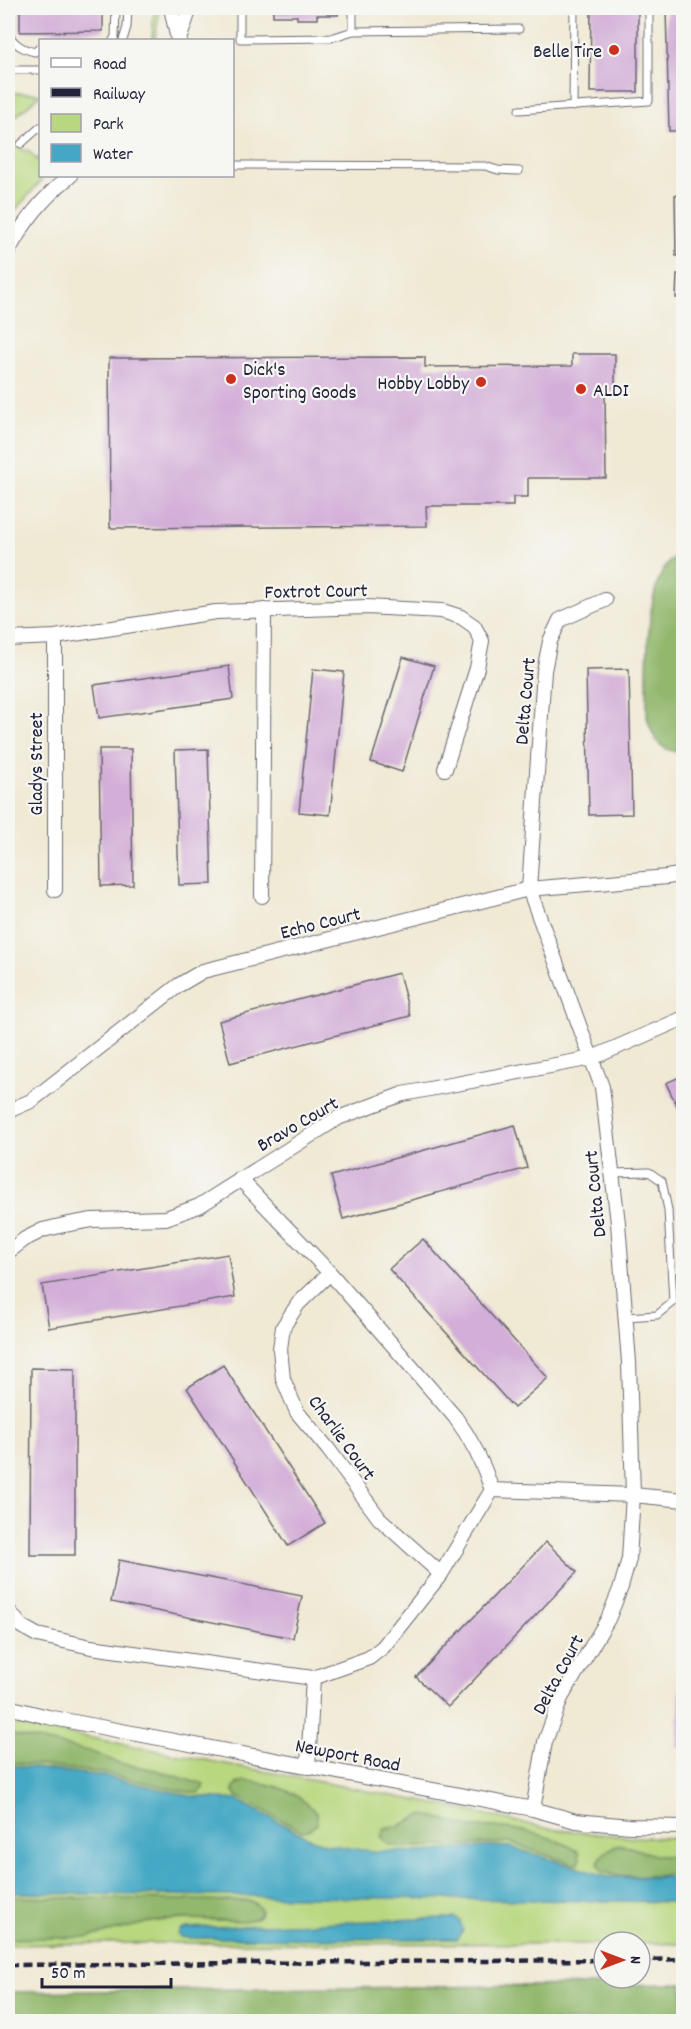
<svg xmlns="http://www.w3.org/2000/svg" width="691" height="2029" font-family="Dekko,sans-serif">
<rect width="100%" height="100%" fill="#f6f6f2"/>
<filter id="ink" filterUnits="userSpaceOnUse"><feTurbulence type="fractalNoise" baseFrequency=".0167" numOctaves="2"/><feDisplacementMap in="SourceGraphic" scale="12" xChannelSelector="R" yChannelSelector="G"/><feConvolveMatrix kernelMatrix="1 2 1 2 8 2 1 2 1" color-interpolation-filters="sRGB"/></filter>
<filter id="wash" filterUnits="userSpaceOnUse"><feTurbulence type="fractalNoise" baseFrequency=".008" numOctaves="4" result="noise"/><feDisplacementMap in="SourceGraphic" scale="24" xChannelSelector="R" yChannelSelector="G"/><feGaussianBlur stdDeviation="1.35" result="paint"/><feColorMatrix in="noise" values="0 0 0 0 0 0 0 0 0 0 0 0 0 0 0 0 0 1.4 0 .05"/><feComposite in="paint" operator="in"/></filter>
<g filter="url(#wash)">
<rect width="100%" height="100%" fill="#f0e9d4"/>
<g fill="#b8d77e" stroke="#6d7c5c" stroke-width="1.5">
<path d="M154,8h6l-5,32h-3z"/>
<path d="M8,80l2,13h27l3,2 -32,28z"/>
<path d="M8,126l6,8 -1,4 11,13 4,-1 9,10 3,-3v19h5l-37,43z"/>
<path d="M8,1722l453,87 89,20 81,8 52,1v106l-79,-2v2l-486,-1 -110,2z"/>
</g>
<g fill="#92b86d" stroke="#5a6d54" stroke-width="1.5">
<path d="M683,552h1l-1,201c-25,-2 -30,-14 -36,-37 1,-38 -7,-149 36,-164z"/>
<path d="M8,1734l81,17 30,12 37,7 48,15v3l-5,5 -17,-2 -78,-18 -96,-11z"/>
<path d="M246,1781c29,3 49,9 70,31l1,12 -9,6 -6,1 -64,-34 -5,-7c2,-7 7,-8 13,-9z"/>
<path d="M421,1815c16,0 29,8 45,11 9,2 19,1 28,1 29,2 60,9 85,25l1,9 -2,3h-5l-64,-22 -51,4 -56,1 -14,-3 -7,-8 4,-7 14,-3z"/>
<path d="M620,1845c13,1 23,8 35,10 9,2 17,-1 24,7v7c-12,11 -63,8 -77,2l-4,-8c3,-9 13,-16 22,-18z"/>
<path d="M8,1897l240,4 7,2 6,7 -1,5 -6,4 -11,2 -54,-2 -24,1 -19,3 -57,14 -81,2z"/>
<path d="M683,1984v37h-675v-29z"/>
</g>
<g fill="#44a8c4" stroke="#336580" stroke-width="1.5">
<path d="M8,1765l96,11 86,20 47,4 72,38 17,6 23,4 24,3 52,1 69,-6 17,1 97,30h75v25l-675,-9z"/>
<path d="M446,1918h9l5,3 3,10 -5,8 -271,-1 -6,-1 -3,-2 2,-5 7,-2z"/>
</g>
<g id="blocks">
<g fill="#d3aed8">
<path d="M20,8h83v23l-83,1z"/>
<path d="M273,8h65v7h-21v4h-20v-3h-24z"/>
<path d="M416,8h22v2h-20z"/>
<path d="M591,8h47v84h-48z"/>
<path d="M666,8h18v123h-15z"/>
<path d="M675,195h9v61h-8z"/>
<path d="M677,274h7v24h-8z"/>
<path d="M572,354h43v39h-10l1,85h-78v19h-15v9h-87l1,20 -317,2 -1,-170 316,-1v10l147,-1z"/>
<path d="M403,657l31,9 -32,106 -31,-10z"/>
<path d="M229,666l4,33 -134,19 -5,-33z"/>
<path d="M313,669l31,3 -14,143 -31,-3z"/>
<path d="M629,669l3,145 -43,1 -3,-145z"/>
<path d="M99,749h32l2,136 -32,1z"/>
<path d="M208,749l4,135 -33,1 -4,-135z"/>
<path d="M399,973l11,43 -180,47 -11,-42z"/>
<path d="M684,1075v46l-18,-38z"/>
<path d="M515,1125l12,43 -184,51 -12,-43z"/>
<path d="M423,1239l125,139 -34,30 -125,-139z"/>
<path d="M228,1254l7,43 -186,31 -7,-43z"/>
<path d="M223,1365l102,158 -37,23 -101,-158z"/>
<path d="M31,1368l44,1v186h-45z"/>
<path d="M546,1542l31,30 -129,135 -32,-30z"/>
<path d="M119,1560l183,36 -9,42 -182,-36z"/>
<path d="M682,1650h2v98h-7z"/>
</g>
</g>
</g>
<g filter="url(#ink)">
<use href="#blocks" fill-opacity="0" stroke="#6a6871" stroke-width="1.5"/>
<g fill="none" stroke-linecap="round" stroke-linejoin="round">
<defs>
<g id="lane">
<path d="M240,8v31l91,-1 22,-7 166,-2"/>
<path d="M353,8v23"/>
<path d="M8,33c6,11 14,16 27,19l5,-5"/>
<path d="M113,40l2,-3 1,-29"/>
<path d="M123,40l4,-13 1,-19"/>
<path d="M8,70h32"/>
<path d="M573,107l1,-99"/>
<path d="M519,110l130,-9v-93"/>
<path d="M21,144l19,-17"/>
<path d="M232,165l253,1 13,4 21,1"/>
<path d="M611,1173l38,-1 13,9 6,29 5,92 -16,13 -31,2"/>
</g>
<g id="street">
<path d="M171,8l7,32"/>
<path d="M179,40l11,-32"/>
<path d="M8,252c15,-30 36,-55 62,-76"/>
<path d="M55,637v253"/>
<path d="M8,639l47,-2 161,-25 150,-5 76,4 19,6 13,9 8,15 -5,27 -32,101"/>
<path d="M262,896l2,-286"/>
<path d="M8,1111l23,-10 148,-116 24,-14 326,-82 138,-12 17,-3"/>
<path d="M8,1252l17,-13 18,-9 21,-5 28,-5 74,-2 33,-12 139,-88 65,-24 189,-36 92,-40"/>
<path d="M330,1273l-32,31 -15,23 -3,22 3,30 14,33 31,37 51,69 62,56"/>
<path d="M492,1490l141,5 51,5"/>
<path d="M8,1610l13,16 16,9 54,12 222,31 56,-20 14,-11 58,-73 51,-84c-9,-28 -20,-50 -37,-73l-125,-144 -90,-94"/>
<path d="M8,1707l40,10 485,92 43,12 54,5 54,1"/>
<path d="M308,1767l5,-89"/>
<path d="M533,1809l12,-67 16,-44 47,-79 13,-32 8,-28 4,-64 -4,-133 -11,-139 -16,-136 -73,-198 15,-218 6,-30 10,-21 45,-20"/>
</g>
</defs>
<use href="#lane" stroke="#6a6871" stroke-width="9"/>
<use href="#street" stroke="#6a6871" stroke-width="16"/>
<use href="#lane" stroke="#fff" stroke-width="7"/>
<use href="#street" stroke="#fff" stroke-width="14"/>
<g stroke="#22223b" stroke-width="4.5" stroke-dasharray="9 4.5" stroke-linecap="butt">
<path d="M640,1960l44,-1"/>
<path d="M8,1965l596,-5"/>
</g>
</g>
</g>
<g fill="#c8321e" stroke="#f6f6f2" stroke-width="2">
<circle cx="614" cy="50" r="6"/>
<circle cx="231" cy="379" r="6"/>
<circle cx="481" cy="382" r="6"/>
<circle cx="581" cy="389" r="6"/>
</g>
<g text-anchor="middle" stroke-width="4.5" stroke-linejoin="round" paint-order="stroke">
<g font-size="20" fill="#22223b" stroke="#f6f6f2" text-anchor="end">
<text x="602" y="57">Belle Tire</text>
<text x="243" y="375" text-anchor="start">Dick's<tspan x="243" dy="23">Sporting Goods</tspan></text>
<text x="469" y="389">Hobby Lobby</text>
<text x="593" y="396" text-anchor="start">ALDI</text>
</g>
<g font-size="20" fill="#22223b" stroke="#f6f6f2">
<text transform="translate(316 590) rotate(-1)" y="7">Foxtrot Court</text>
<text transform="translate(524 701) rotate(-85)" y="7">Delta Court</text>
<text transform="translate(35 764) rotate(-90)" y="7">Gladys Street</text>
<text transform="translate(320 922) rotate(-14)" y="7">Echo Court</text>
<text transform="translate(297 1123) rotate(-30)" y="7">Bravo Court</text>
<text transform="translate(594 1194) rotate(-96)" y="7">Delta Court</text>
<text transform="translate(343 1437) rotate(54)" y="7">Charlie Court</text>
<text transform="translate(557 1674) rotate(-62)" y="7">Delta Court</text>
<text transform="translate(348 1754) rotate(11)" y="7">Newport Road</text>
</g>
</g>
<rect width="691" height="2029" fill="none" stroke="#f6f6f2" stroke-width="30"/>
<rect x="39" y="39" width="195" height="138" fill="#f6f6f2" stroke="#a1a1a9" stroke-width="1.5"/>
<rect x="51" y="58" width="30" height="9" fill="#ffffff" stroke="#a1a1a9" stroke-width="1.5"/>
<text x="93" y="69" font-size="18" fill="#22223b">Road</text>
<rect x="51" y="88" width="30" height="9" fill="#22223b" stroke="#a1a1a9" stroke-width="1.5"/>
<text x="93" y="99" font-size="18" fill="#22223b">Railway</text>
<rect x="51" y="114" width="30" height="18" fill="#b8d77e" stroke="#a1a1a9" stroke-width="1.5"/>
<text x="93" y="129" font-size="18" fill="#22223b">Park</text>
<rect x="51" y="144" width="30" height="18" fill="#44a8c4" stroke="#a1a1a9" stroke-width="1.5"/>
<text x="93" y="159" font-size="18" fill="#22223b">Water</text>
<g transform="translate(622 1960) rotate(90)"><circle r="28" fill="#f6f6f2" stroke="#a1a1a9" stroke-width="1.5"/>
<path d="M0-4.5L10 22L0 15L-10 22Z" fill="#c8321e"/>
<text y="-9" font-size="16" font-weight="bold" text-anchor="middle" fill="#22223b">N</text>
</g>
<path d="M42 1978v9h129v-9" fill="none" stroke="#22223b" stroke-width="3"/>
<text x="51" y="1978" font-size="18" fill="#22223b" stroke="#f6f6f2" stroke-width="4.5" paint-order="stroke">50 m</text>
</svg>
